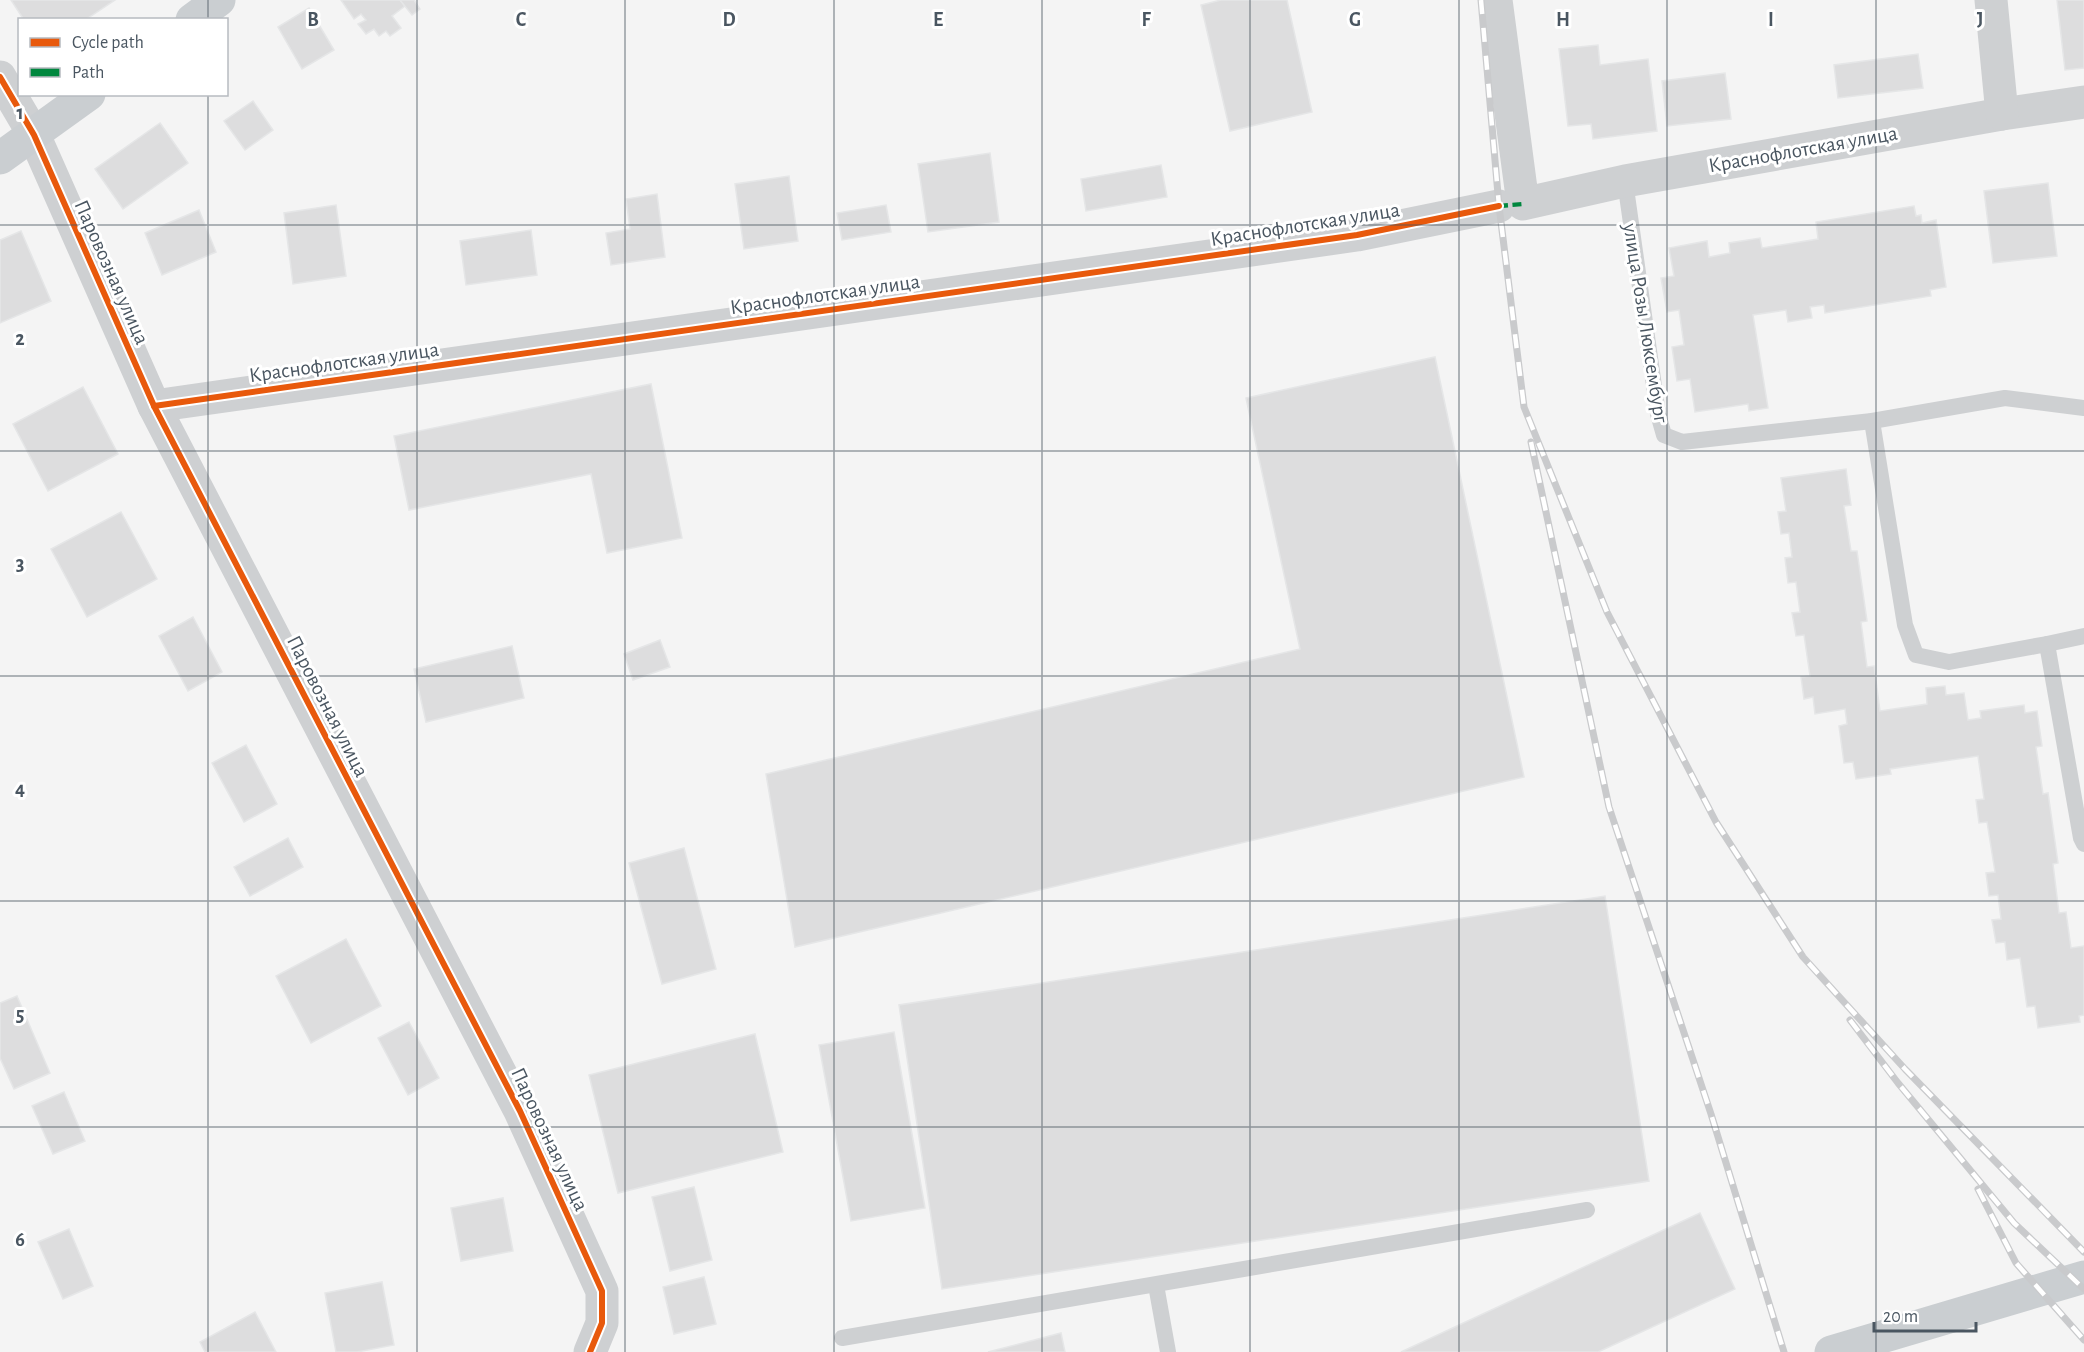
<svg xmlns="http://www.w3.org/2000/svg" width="2084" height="1352" font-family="'Alegreya Sans',sans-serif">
<rect width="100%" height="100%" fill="#f4f4f4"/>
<g fill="#ddddde" stroke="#e5e6e7" stroke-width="1.5">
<path d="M11,0h104l-30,20h-61z"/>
<path d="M341,0h59l5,6 -13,10 9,12 -11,8 -4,-5 -7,5 -5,-7 -8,5 -8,-10 8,-4 -5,-6 -7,5z"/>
<path d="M400,0h14l6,9 -8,6z"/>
<path d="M1221,0h66l25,112 -82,19 -29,-126z"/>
<path d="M2057,0h27v68l-19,2z"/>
<path d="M309,8l25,42 -32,19 -24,-42z"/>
<path d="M1598,45l2,20 48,-6 9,72 -64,8 -2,-15 -23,2 -9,-77z"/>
<path d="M1918,54l5,34 -85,10 -4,-33z"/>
<path d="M1725,73l6,46 -64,7 -5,-45z"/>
<path d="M253,101l20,29 -28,20 -21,-29z"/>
<path d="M160,123l28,40 -65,46 -28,-40z"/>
<path d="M990,153l9,69 -71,10 -10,-68z"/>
<path d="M1161,165l6,32 -81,14 -5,-32z"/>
<path d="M789,176l9,65 -54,8 -9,-65z"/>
<path d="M2048,183l9,73 -64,7 -9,-72z"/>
<path d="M657,194l8,63 -54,8 -5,-32 24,-4 -4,-30z"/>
<path d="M336,205l10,71 -53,8 -9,-71z"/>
<path d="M886,205l5,27 -49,8 -5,-27z"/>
<path d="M1914,206l2,10 5,-1 1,8 14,-3 10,67 -16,3 1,6 -106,17 -1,-8 -14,2 2,11 -24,4 -2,-12 -33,5 15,93 -19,3 -1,-7 -53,8 -5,-33 -13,2 -5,-34 12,-2 -5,-35 -12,2 -6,-34 13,-2 -5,-28 38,-7 2,16 21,-4 -1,-10 31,-5 2,10 56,-9 -2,-17z"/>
<path d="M199,210l17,42 -54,23 -17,-42z"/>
<path d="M531,230l6,45 -71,10 -6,-44z"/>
<path d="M21,231l30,70 -51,22v-83z"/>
<path d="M1435,357l89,420 -729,170 -29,-173 534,-125 -54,-251z"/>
<path d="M651,384l31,154 -75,15 -16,-79 -182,36 -15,-74z"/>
<path d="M83,387l35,67 -70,37 -35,-67z"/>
<path d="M1846,469l5,36 -7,1 7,45h6l10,70 -6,1 6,45 7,-1 6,45 47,-7 -1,-16 19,-2 1,9 18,-2 4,27 13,-2 -1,-7 44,-6 1,8 12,-2 5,35 -6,1 7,47 5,-1 10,70 -5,1 6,49 7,-1 5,36 13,-2v69l-5,1 1,6 -42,6 -3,-22 -8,1 -7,-49 -13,2 -2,-18 -9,1 -4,-23 9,-1 -3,-24 -9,1 -3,-23 9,-1 -8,-50 -8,1 -3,-23 8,-1 -6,-43 -88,13 1,5 -35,5 -3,-17 -9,1 -5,-37 8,-2 -2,-15 -30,5 -2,-17 -9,2 -3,-22 9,-1 -6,-41 -8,1 -4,-23 8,-1 -4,-30 -8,1 -3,-25 7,-1 -3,-24 -8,1 -3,-22 8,-1 -5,-33z"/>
<path d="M121,512l36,67 -70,38 -36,-68z"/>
<path d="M193,617l29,55 -34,19 -29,-55z"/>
<path d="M660,640l10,27 -37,13 -9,-26z"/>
<path d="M512,646l12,52 -98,24 -12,-53z"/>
<path d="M246,745l31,59 -33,18 -32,-59z"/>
<path d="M288,838l15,29 -53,29 -16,-29z"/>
<path d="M684,848l32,121 -54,15 -33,-121z"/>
<path d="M1605,896l44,285 -707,108 -43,-284z"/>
<path d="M346,939l35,67 -70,37 -35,-67z"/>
<path d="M17,996l33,77 -36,16 -14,-31v-55z"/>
<path d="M409,1022l30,56 -31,17 -30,-57z"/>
<path d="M894,1032l31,176 -74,13 -32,-176z"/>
<path d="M755,1034l28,118 -165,41 -29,-118z"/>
<path d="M64,1092l21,49 -32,13 -21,-48z"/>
<path d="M694,1187l18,73 -42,11 -18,-74z"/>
<path d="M503,1198l10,53 -52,10 -10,-53z"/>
<path d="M1700,1213l35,76 -137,63h-197z"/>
<path d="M69,1229l24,57 -30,13 -25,-57z"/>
<path d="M704,1277l12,47 -42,10 -11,-47z"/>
<path d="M382,1282l12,63 -37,7h-21l-11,-59z"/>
<path d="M255,1312l21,40h-71l-5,-10z"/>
<path d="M1061,1333l4,19h-77z"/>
</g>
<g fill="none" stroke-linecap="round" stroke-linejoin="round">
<g stroke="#ced0d2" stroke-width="16">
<path d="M1625,181l33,233 6,21 18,7 190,-21 133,-23 79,10"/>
<path d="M1872,421l33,204 11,30 33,7 98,-18 34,194 3,6"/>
<path d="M2047,644l37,-8"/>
<path d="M1156,1285l12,67"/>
<path d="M842,1338l745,-128"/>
</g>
<g stroke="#ced0d2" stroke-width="33">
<path d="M1496,0l27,204 102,-23 377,-67 82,-12"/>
<path d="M1991,0l11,114"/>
<path d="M0,77l34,58 120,271 366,705 82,180v32l-12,29"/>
<path d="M154,406l1203,-171 142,-29"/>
</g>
<g stroke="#caced1" stroke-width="33">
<path d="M192,20l27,-20"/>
<path d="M0,158l89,-64"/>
<path d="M1831,1352l253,-75"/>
</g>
<defs>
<g id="rail">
<path d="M1481,0l18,206 25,201 83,205 109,210 87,135 102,112 179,183"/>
<path d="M1531,442l78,365 102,307 73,238"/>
<path d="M1850,1020l48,63 116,140 70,66"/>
<path d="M1978,1189l38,74 68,77"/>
</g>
</defs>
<use href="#rail" stroke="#c9cacc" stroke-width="7"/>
<use href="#rail" stroke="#fff" stroke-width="4.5" stroke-dasharray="14" stroke-linecap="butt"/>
<path stroke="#00873e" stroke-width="4.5" stroke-dasharray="9 4.5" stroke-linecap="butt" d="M1499,206l24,-2"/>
<defs>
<g id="cycleway">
<path d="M0,77l34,58 120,271 366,705 82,180v32l-12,29"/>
<path d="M154,406l1203,-171 142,-29"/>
</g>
</defs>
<use href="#cycleway" stroke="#fff" stroke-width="10"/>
<use href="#cycleway" stroke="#e8590c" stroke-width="6"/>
</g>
<path fill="none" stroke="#4a5661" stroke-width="1.5" stroke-opacity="0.55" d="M208,0v20M417,0v1352M625,0v1352M834,0v1352M1042,0v1352M1250,0v1352M1459,0v1352M1667,0v1352M1876,0v1352M208,94v1258M0,225h2084M0,451h2084M0,676h2084M0,901h2084M0,1127h2084"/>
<g text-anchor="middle" stroke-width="6" stroke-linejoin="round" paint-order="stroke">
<g font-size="21" fill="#4a5661" stroke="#fff">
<text transform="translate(1803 149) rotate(-10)" y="7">Краснофлотская улица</text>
<text transform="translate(1305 224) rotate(-9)" y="7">Краснофлотская улица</text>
<text transform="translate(112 272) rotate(66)" y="7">Паровозная улица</text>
<text transform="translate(825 294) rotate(-8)" y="7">Краснофлотская улица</text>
<text transform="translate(1646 323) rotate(81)" y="7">улица Розы Люксембург</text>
<text transform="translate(344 362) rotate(-8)" y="7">Краснофлотская улица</text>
<text transform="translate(328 706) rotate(63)" y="7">Паровозная улица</text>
<text transform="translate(550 1139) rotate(65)" y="7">Паровозная улица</text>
</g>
</g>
<g font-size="20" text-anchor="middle" font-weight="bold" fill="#4a5661" stroke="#fff" stroke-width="6" stroke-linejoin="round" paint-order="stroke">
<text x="313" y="26">B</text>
<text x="521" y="26">C</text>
<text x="729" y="26">D</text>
<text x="938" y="26">E</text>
<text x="1146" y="26">F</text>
<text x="1355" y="26">G</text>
<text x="1563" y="26">H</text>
<text x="1771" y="26">I</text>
<text x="1980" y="26">J</text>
<text x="20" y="119">1</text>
<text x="20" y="345">2</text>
<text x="20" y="570">3</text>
<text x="20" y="795">4</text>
<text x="20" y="1021">5</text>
<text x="20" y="1246">6</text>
</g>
<rect x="18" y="18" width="210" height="78" fill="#ffffff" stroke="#b7bbc0" stroke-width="1.5"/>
<rect x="30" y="38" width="30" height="9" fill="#e8590c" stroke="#b7bbc0" stroke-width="1.5"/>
<text x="72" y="48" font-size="18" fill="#4a5661">Cycle path</text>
<rect x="30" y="68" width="30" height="9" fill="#00873e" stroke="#b7bbc0" stroke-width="1.5"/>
<text x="72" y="78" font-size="18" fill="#4a5661">Path</text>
<path d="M1874 1322v9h102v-9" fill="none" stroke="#4a5661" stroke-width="3"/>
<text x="1883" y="1322" font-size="18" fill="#4a5661" stroke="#ffffff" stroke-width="4.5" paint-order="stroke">20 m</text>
</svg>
